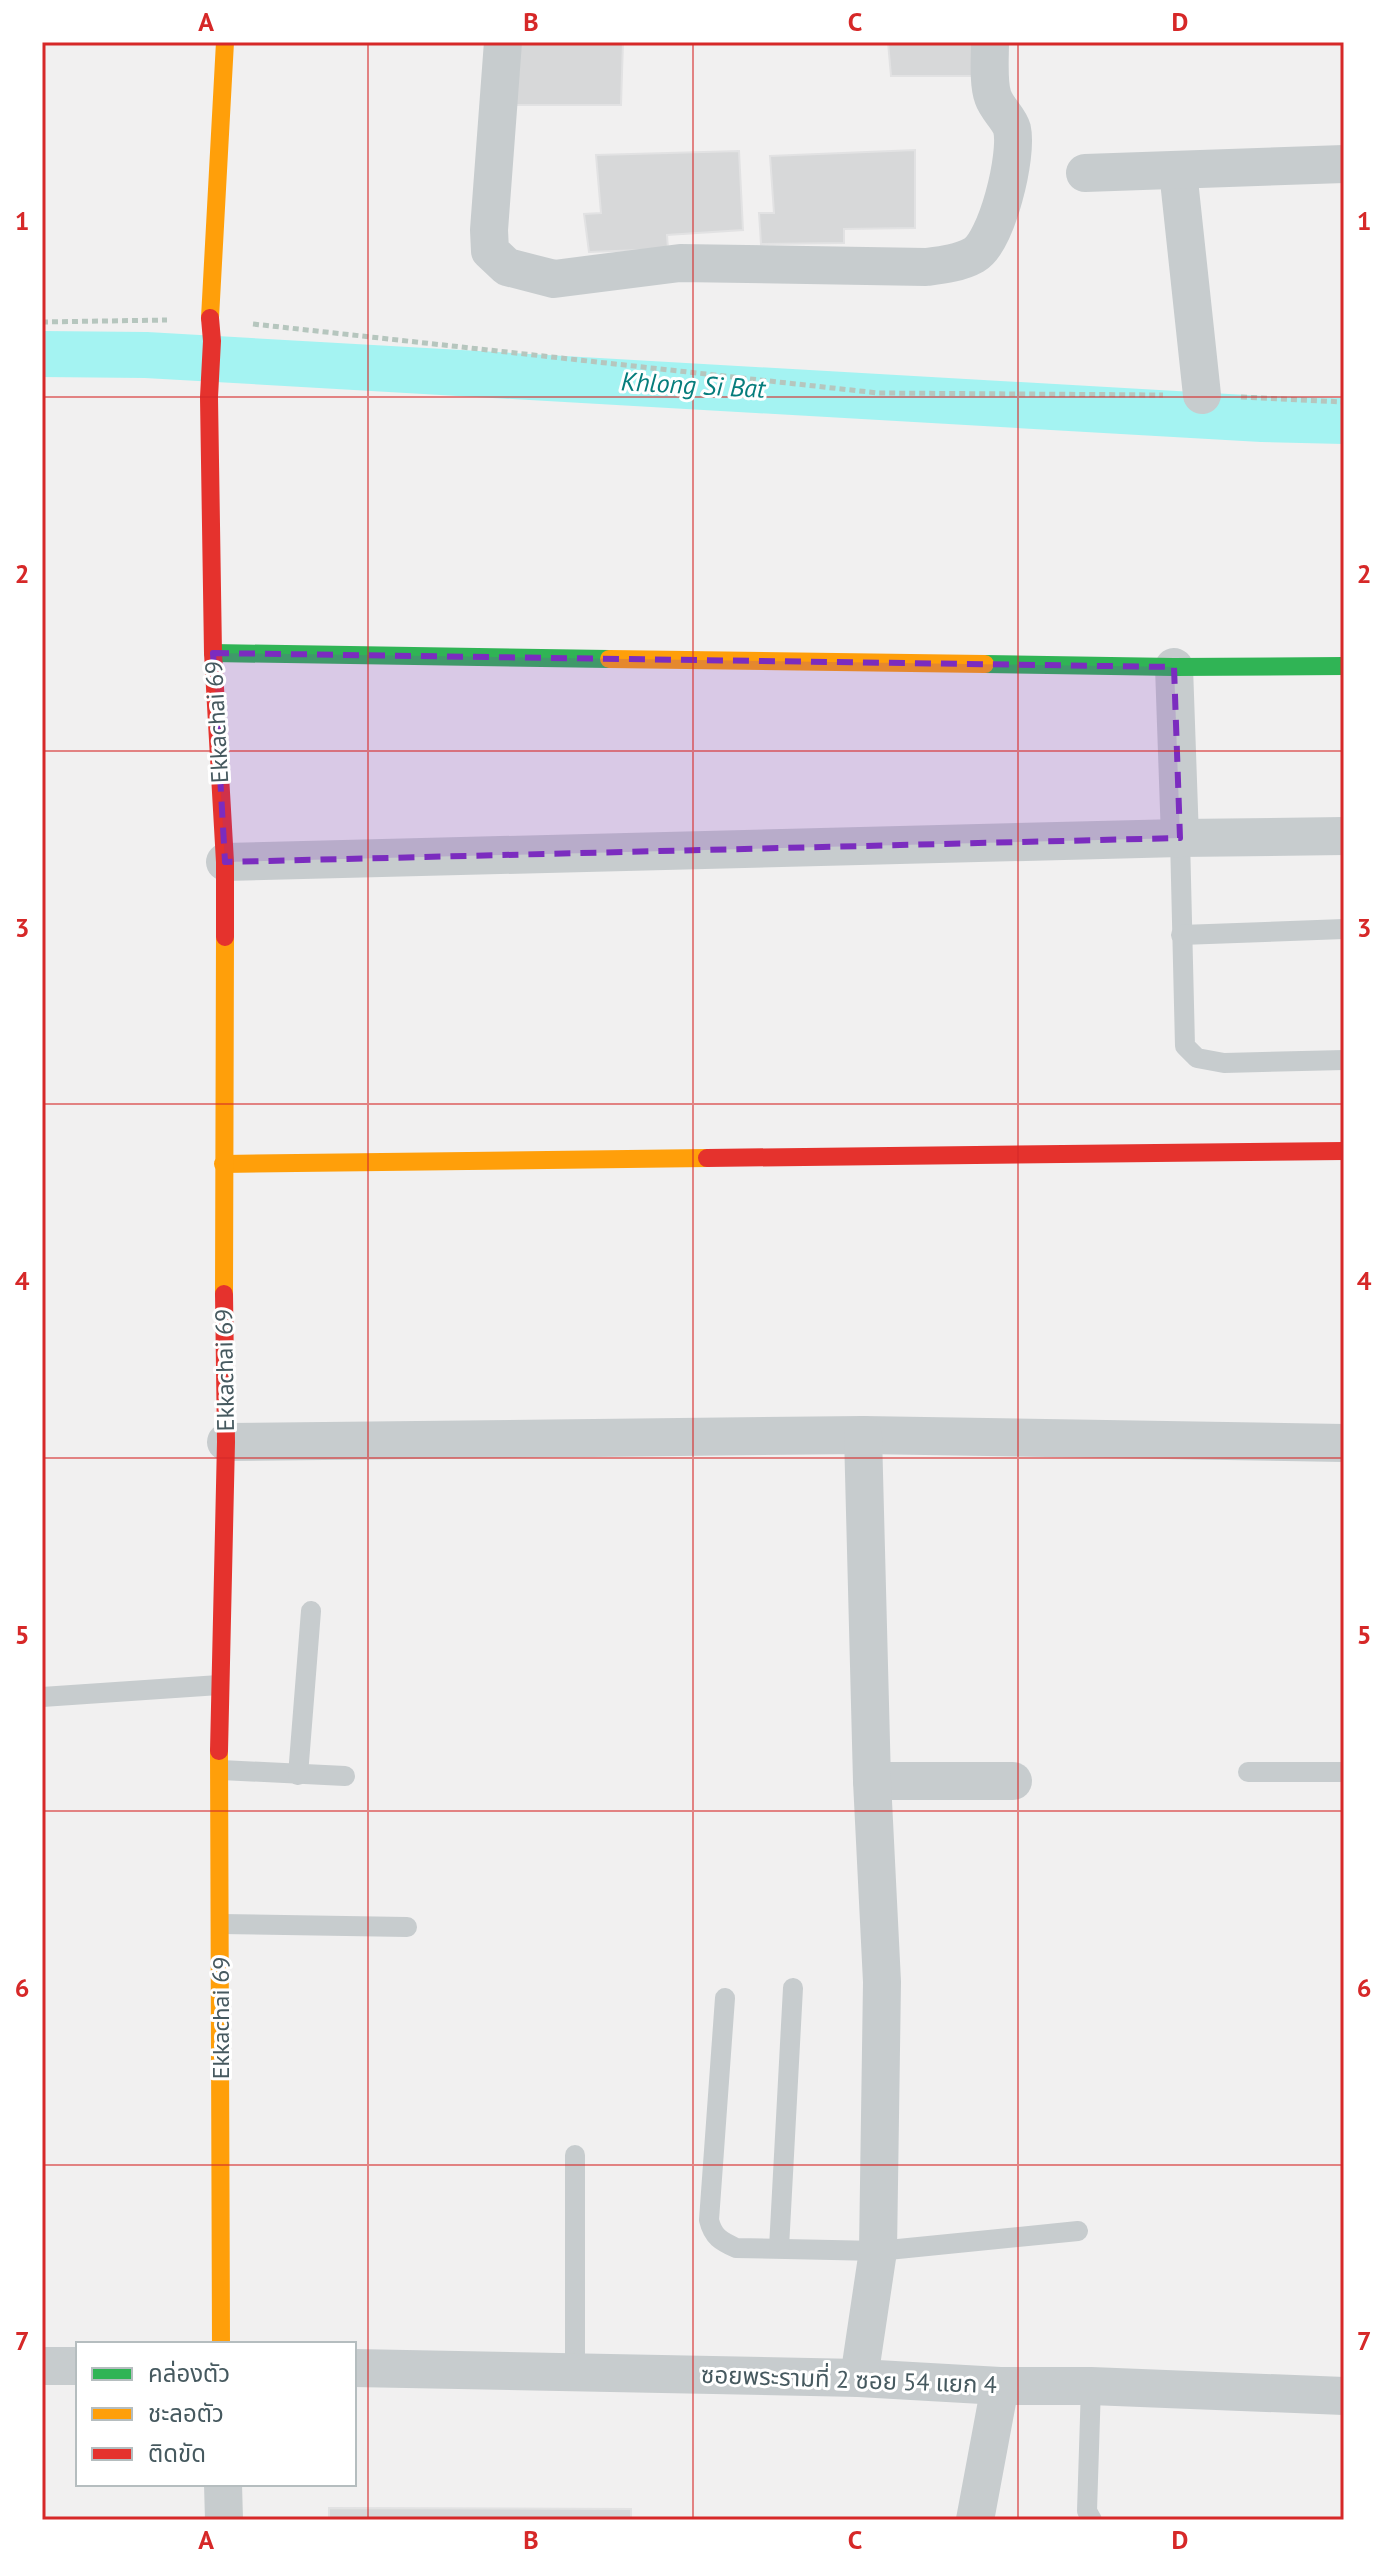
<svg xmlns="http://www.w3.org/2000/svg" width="1386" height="2562" font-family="'PT Sans','Noto Sans Thai',sans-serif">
<rect width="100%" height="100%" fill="#f1f0f0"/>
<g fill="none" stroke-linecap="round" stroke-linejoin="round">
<path stroke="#a4f3f2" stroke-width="46" d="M42,354l104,1 1116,64 82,2"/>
</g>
<g fill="#d7d8d9" stroke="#e2e2e3" stroke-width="2">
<path d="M518,42h105l-2,63h-107z"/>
<path d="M888,42h87l2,34h-86z"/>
<path d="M915,150v78l-71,1v14l-83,1 -2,-31h15l-4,-57z"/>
<path d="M739,151l4,79 -76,5 1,14 -79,3 -5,-38 17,-1 -5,-58z"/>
<path d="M329,2508l302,1v11h-302z"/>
</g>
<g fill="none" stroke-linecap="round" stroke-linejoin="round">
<g stroke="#b6c6be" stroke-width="5" stroke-dasharray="6 4" stroke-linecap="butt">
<path d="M42,322l125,-2"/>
<path d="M253,324l625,69 285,2"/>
<path d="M1241,397l103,5"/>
</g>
<g stroke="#c7ccce" stroke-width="20">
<path d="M1180,838l5,208 12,12 27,5 120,-3"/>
<path d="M1181,935l163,-6"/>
<path d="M42,1697l177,-12"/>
<path d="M221,1770l124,6"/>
<path d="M1248,1772h96"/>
<path d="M298,1775l13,-164"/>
<path d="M221,1924l186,3"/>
<path d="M725,1998l-16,222c4,17 12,21 27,28l142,3 200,-20"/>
<path d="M575,2155v216"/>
<path d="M779,2248l14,-260"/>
<path d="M1091,2386l-4,125 5,9"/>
</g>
<g stroke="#c7ccce" stroke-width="38">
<path d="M503,42l-14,188 1,21 17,16 47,12 126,-16 246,4c16,-2 34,-4 48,-12 23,-13 44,-100 38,-126 -3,-11 -15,-20 -19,-32 -5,-13 -3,-40 -3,-55"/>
<path d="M1178,171l24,224"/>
<path d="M1085,173l259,-9"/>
<path d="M1174,667l6,171"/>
<path d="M225,862l955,-24 164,-2"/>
<path d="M226,1442l637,-7 481,8"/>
<path d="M872,1781h141"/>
<path d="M42,2366h36"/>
<path d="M354,2368l505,10 141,8h91l253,10"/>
<path d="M859,2378l19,-127 4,-269 -10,-201 -9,-346"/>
<path d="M223,2484l1,36"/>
<path d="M975,2520l25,-134"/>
</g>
<g stroke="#30b455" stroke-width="18">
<path d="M213,653l396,6"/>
<path d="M985,664l189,3 170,-1"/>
</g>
<g stroke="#ff9f0a" stroke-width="18">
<path d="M210,318l15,-276"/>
<path d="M609,659l376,5"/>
<path d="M223,1164l484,-6"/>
<path d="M224,1294l1,-357"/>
<path d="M219,1751l2,593"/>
</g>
<g stroke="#e5322d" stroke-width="18">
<path d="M210,318l2,23 -3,56 4,256 12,209v75"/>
<path d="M707,1158l637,-7"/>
<path d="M219,1751l7,-309 -2,-148"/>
</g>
</g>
<path fill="#7b2cbf" fill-opacity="0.2" stroke="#7b2cbf" stroke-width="6" stroke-dasharray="16 10" stroke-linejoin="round" d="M213,653l961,14 6,171 -955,24z"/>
<path fill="none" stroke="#d62828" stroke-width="2" stroke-opacity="0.55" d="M368,42v2478M693,42v2478M1018,42v2478M42,397h1302M42,751h1302M42,1104h1302M42,1458h1302M42,1811h1302M42,2165h1302"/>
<g text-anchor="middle" stroke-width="6" stroke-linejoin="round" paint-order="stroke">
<g font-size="24" fill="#46595f" stroke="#fff">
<text transform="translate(217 722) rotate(-93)" y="8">Ekkachai 69</text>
<text transform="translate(225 1370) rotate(-91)" y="8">Ekkachai 69</text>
<text transform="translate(221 2018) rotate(-90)" y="8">Ekkachai 69</text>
<text transform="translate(849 2380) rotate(2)" y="8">ซอยพระรามที่ 2 ซอย 54 แยก 4</text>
</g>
<g font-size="26" font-style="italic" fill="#067d7c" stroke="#fff">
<text transform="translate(693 385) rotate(3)" y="9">Khlong Si Bat</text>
</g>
</g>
<rect width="1386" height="2562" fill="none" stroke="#ffffff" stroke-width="88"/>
<rect x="76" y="2342" width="280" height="144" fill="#ffffff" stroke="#b5bdbf" stroke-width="2"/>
<rect x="92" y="2368" width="40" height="12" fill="#30b455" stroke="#b5bdbf" stroke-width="2"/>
<text x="148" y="2382" font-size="24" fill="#46595f">คล่องตัว</text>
<rect x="92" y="2408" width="40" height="12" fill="#ff9f0a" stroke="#b5bdbf" stroke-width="2"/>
<text x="148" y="2422" font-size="24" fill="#46595f">ชะลอตัว</text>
<rect x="92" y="2448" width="40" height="12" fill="#e5322d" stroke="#b5bdbf" stroke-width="2"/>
<text x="148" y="2462" font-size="24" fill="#46595f">ติดขัด</text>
<rect x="44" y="44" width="1298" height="2474" fill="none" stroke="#d62828" stroke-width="3"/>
<g font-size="26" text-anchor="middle" font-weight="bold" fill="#d62828">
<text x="206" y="31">A</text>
<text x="531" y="31">B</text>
<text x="855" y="31">C</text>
<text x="1180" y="31">D</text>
<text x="22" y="230">1</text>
<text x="1364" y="230">1</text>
<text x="22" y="583">2</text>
<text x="1364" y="583">2</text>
<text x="22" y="937">3</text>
<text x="1364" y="937">3</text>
<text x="22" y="1290">4</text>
<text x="1364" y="1290">4</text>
<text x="22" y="1644">5</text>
<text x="1364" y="1644">5</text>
<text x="22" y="1997">6</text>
<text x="1364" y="1997">6</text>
<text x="22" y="2350">7</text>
<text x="1364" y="2350">7</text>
<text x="206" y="2549">A</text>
<text x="531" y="2549">B</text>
<text x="855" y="2549">C</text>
<text x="1180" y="2549">D</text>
</g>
</svg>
